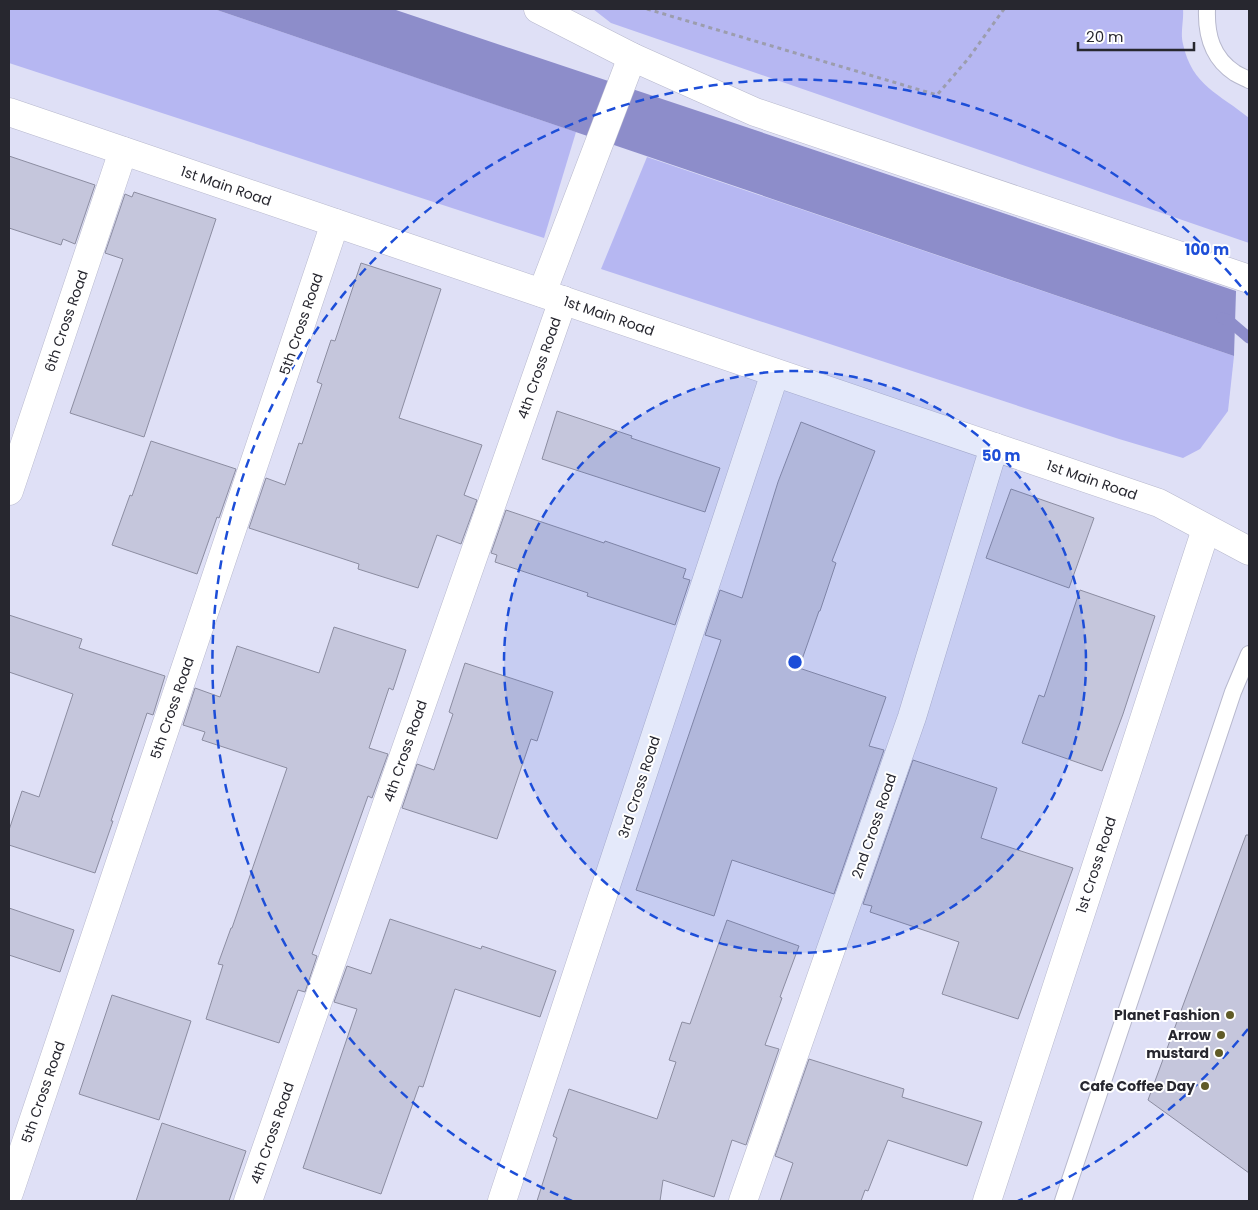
<svg xmlns="http://www.w3.org/2000/svg" width="1258" height="1210" font-family="Poppins,sans-serif">
<rect width="100%" height="100%" fill="#dfe0f6"/>
<g fill="#b6b7f2">
<path d="M9,9h205l362,123 -32,106 -535,-175z"/>
<path d="M593,9h590c1,12 -3,23 0,35 9,42 37,50 66,74v125l-638,-220z"/>
<path d="M647,157l587,199 -6,55 -28,38 -17,9 -64,-19 -518,-170z"/>
</g>
<path fill="#8d8dca" d="M214,9h179l843,282 -2,65z"/>
<g fill="none" stroke-linecap="round" stroke-linejoin="round">
<path stroke="#8d8dca" stroke-width="11" d="M1222,318l6,2 21,18"/>
</g>
<g fill="#c5c6dc" stroke="#8c8da1">
<path d="M9,156l86,29 -20,59 -12,-5 -2,6 -52,-17z"/>
<path d="M134,192l82,27 -72,218 -74,-24 53,-154 -18,-6 20,-59 7,3z"/>
<path d="M361,263l80,26 -42,129 83,27 -18,50 13,5 -16,44 -24,-9 -19,53 -60,-19 1,-5 -110,-36 17,-50 19,7 14,-42 3,1 20,-60 -5,-2 14,-42 4,1z"/>
<path d="M557,411l75,25 -1,2 89,30 -15,44 -163,-53z"/>
<path d="M801,422l74,29 -43,110 4,2 -16,48h-1l-20,57 87,29 -17,49 15,4 -50,144 -102,-34 -18,56 -78,-26 85,-250 -16,-5 15,-45 22,8 36,-116z"/>
<path d="M151,441l85,28 -17,49 -2,-1 -20,57 -85,-29 18,-50 2,1z"/>
<path d="M1011,489l83,29 -25,70 -83,-30z"/>
<path d="M506,510l98,33 1,-2 81,28 -3,9 7,2 -15,45 -88,-29 1,-3 -93,-31 2,-7 -6,-2z"/>
<path d="M1080,590l75,26 -32,98 -21,57 -80,-28 17,-48 5,2z"/>
<path d="M9,615l73,24 -3,9 86,28 -12,39 -6,-2 -36,108h2l-18,52 -86,-28v-15l13,-39 17,6 34,-103 -64,-22z"/>
<path d="M334,627l72,23 -13,40 -4,-2 -20,60 19,6 -16,44 -4,-2 -43,121 -13,37 5,2 -12,36 -7,-2 -19,53 -73,-24 17,-54 -5,-1 13,-36h1l55,-160 -85,-28 3,-8 -22,-7 12,-37 25,9 17,-51 82,27z"/>
<path d="M465,663l88,29 -16,49 -6,-2 -34,100 -95,-31 15,-44 17,6 19,-56 -4,-2z"/>
<path d="M913,760l84,28 -16,50 92,30 -55,151 -76,-25 17,-52 -89,-30 2,-6 -9,-2z"/>
<path d="M1246,835h3v338l-101,-73z"/>
<path d="M9,908l65,22 -14,42 -51,-17z"/>
<path d="M390,919l91,30 1,-3 74,25 -16,46 -85,-28 -32,98 -4,-1 -38,108 -78,-26 54,-159 -23,-7 13,-36 24,8z"/>
<path d="M727,920l72,26 -19,51 2,1 -17,47 14,4 -33,96 -14,-5 -18,57 -51,-17 -3,21h-123l20,-63 -4,-2 16,-47 88,30 19,-57 -7,-2 13,-38 8,2z"/>
<path d="M112,995l79,26 -32,99 -80,-26z"/>
<path d="M809,1059l95,30 -2,8 80,25 -15,44 -79,-26 -20,51 -3,-1 -4,11h-81l13,-38 -18,-7z"/>
<path d="M162,1123l84,28 -17,50h-93z"/>
</g>
<g fill="none" stroke-linecap="round" stroke-linejoin="round">
<defs>
<g id="service">
<path d="M1207,9c-1,26 5,49 28,64 5,3 10,5 14,7"/>
<path d="M1063,1201l170,-509 16,-38"/>
</g>
<g id="minor">
<path d="M538,9l94,48 123,55 494,167"/>
<path d="M9,112l1150,391 90,48"/>
<path d="M542,293l90,-236"/>
<path d="M9,491l114,-340"/>
<path d="M9,1193l326,-970"/>
<path d="M248,1201l315,-901"/>
<path d="M502,1201l273,-828"/>
<path d="M743,1201l169,-484 82,-270"/>
<path d="M987,1201l219,-672"/>
</g>
</defs>
<use href="#service" stroke="#b7b8cd" stroke-width="18"/>
<use href="#minor" stroke="#b7b8cd" stroke-width="29"/>
<path stroke="#9c9dad" stroke-width="3" stroke-dasharray="4 4" stroke-linecap="butt" d="M647,9l290,86 31,-36 36,-50"/>
<use href="#service" stroke="#fff" stroke-width="16"/>
<use href="#minor" stroke="#fff" stroke-width="28"/>
</g>
<circle cx="795" cy="662" r="291" fill="#1d4ed8" fill-opacity=".12"/>
<g fill="none" stroke="#1d4ed8" stroke-width="2.5" stroke-dasharray="9 6">
<circle cx="795" cy="662" r="291"/>
<path d="M1248 1029A583 583 0 0 1 1018 1201M572 1201A583 583 0 1 1 1248 295"/>
</g>
<g fill="#605b27" stroke="#fff" stroke-width="2">
<circle cx="1230" cy="1015" r="5"/>
<circle cx="1221" cy="1035" r="5"/>
<circle cx="1219" cy="1053" r="5"/>
<circle cx="1205" cy="1086" r="5"/>
</g>
<g text-anchor="middle" stroke-width="4" stroke-linejoin="round" paint-order="stroke">
<g font-size="14" fill="#27272f" stroke="#fff">
<text transform="translate(226 186) rotate(19)" y="5">1st Main Road</text>
<text transform="translate(609 316) rotate(19)" y="5">1st Main Road</text>
<text transform="translate(66 321) rotate(-71)" y="5">6th Cross Road</text>
<text transform="translate(301 324) rotate(-71)" y="5">5th Cross Road</text>
<text transform="translate(539 368) rotate(-71)" y="5">4th Cross Road</text>
<text transform="translate(1092 480) rotate(19)" y="5">1st Main Road</text>
<text transform="translate(172 708) rotate(-71)" y="5">5th Cross Road</text>
<text transform="translate(405 751) rotate(-71)" y="5">4th Cross Road</text>
<text transform="translate(639 787) rotate(-72)" y="5">3rd Cross Road</text>
<text transform="translate(874 826) rotate(-71)" y="5">2nd Cross Road</text>
<text transform="translate(1096 865) rotate(-72)" y="5">1st Cross Road</text>
<text transform="translate(43 1092) rotate(-71)" y="5">5th Cross Road</text>
<text transform="translate(272 1133) rotate(-71)" y="5">4th Cross Road</text>
</g>
<g font-size="14" font-weight="bold" fill="#27272f" stroke="#fff" text-anchor="end">
<text x="1220" y="1020">Planet Fashion</text>
<text x="1211" y="1040">Arrow</text>
<text x="1209" y="1058">mustard</text>
<text x="1195" y="1091">Cafe Coffee Day</text>
</g>
</g>
<circle cx="795" cy="662" r="8" fill="#1d4ed8" stroke="#fff" stroke-width="2.5"/>
<g font-size="15" text-anchor="middle" font-weight="bold" fill="#1d4ed8" stroke="#fff" stroke-width="4" stroke-linejoin="round" paint-order="stroke">
<text x="1207" y="255">100 m</text>
<text x="1001" y="461">50 m</text>
</g>
<rect width="1258" height="1210" fill="none" stroke="#27272f" stroke-width="20"/>
<path d="M1078 42v8h116v-8" fill="none" stroke="#27272f" stroke-width="2.5"/>
<text x="1086" y="42" font-size="15" fill="#27272f" stroke="#ffffff" stroke-width="4" paint-order="stroke">20 m</text>
</svg>
